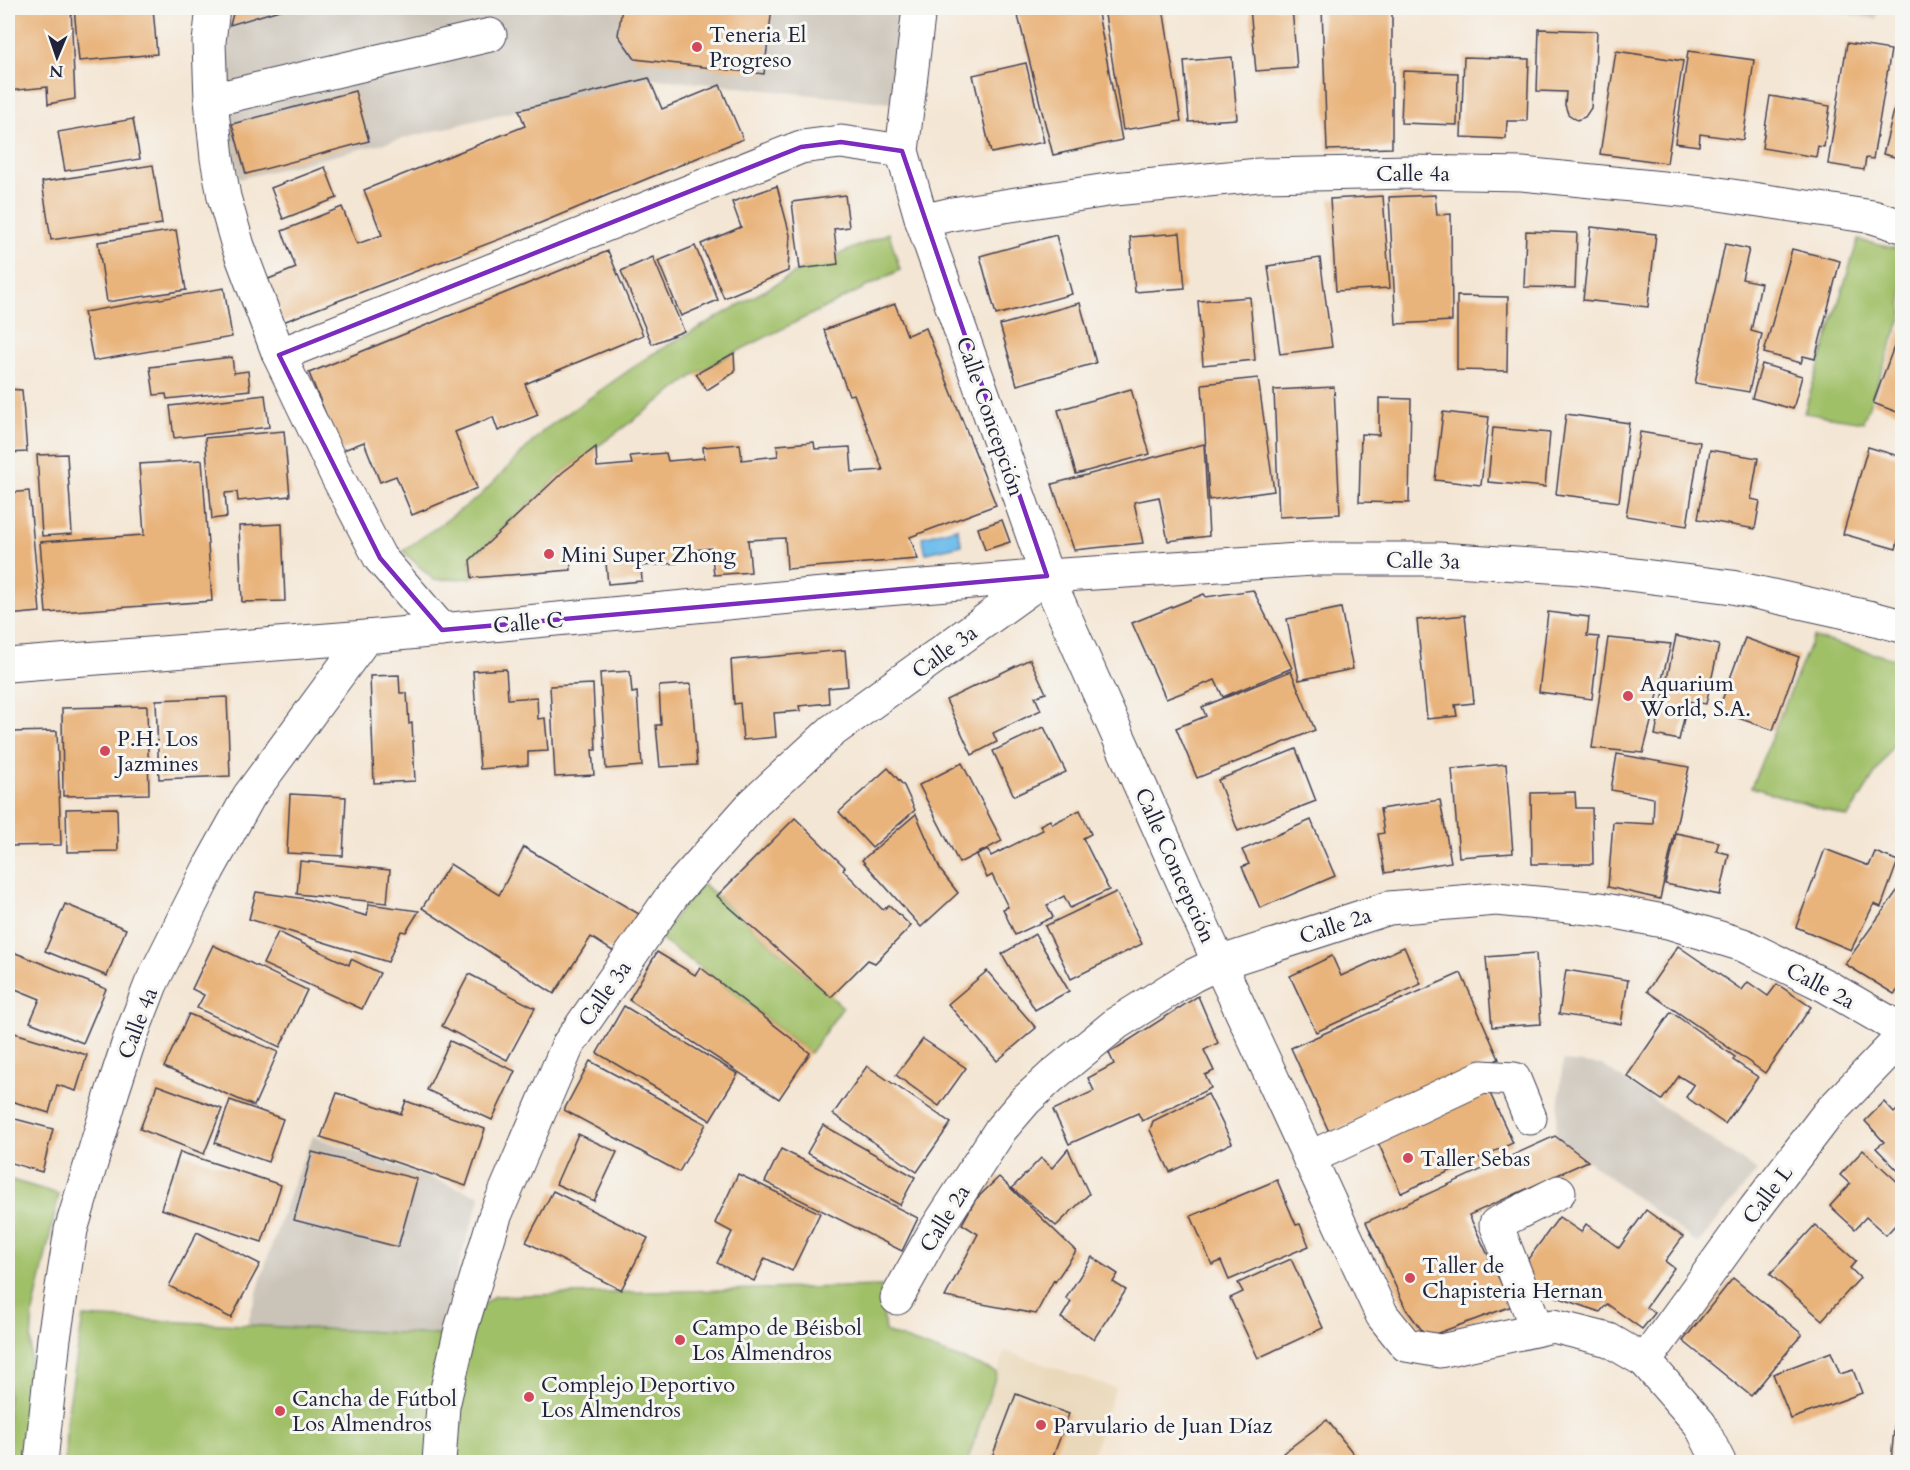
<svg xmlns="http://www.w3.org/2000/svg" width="1910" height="1470" font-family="Cardo,serif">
<rect width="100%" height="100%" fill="#f6f6f2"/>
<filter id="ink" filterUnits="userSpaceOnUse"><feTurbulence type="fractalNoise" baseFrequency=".0167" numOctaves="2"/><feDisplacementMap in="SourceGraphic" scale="12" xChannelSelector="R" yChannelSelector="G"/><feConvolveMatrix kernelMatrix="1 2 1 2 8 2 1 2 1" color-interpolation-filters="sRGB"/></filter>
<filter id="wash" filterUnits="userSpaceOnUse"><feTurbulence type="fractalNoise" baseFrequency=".008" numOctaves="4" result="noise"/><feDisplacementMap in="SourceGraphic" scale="24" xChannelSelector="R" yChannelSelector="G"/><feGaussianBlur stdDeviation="1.35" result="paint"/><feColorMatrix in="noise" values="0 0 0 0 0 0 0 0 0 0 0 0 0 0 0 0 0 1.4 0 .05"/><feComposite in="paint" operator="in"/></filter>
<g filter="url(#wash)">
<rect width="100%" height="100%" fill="#f4e6d4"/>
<path fill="#ead8ba" d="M1005,1351l110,37 -25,74h-123z"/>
<g fill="#cac3b8">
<path d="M235,8h668l-11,95 -243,-25 -410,101 -9,-44 -5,-38 2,-49z"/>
<path d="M1819,8h60l-3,11 -58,-10z"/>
<path d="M1563,1061l39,4 155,106 -59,73 -143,-108z"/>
<path d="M313,1136l168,60 -21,63 -19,77 -194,-11 23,-75 22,-63z"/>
</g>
<g fill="#a0c068" stroke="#617152" stroke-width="1.5">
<path d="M889,233l11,37 -166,83 -38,21 -133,98 -93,88 2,18 -38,2 -31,-29 77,-55 64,-66 107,-75 146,-83z"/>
<path d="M1858,240l44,10v66l-39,106 -59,-9z"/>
<path d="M1813,637l89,24v70l-54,86 -97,-30z"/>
<path d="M703,884l140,123 -33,46 -110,-86 -40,-28 19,-28z"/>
<path d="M8,1179l51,15 -26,119 -8,117v32h-17z"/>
<path d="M881,1286l4,46 112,40 -30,90h-902l1,-39 17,-106 358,18 54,-39z"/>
</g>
<path fill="#73bfed" stroke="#4a7094" stroke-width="1.5" d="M957,528l5,17 -36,8 -4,-16z"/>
<g id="blocks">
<g fill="#e9b47c">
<path d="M8,8h63l4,91 -27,5 -1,-17 -39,4z"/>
<path d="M74,8h79l4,46 -78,7z"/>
<path d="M238,8h48l-56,17 4,-15z"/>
<path d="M622,8h150l-8,66 -129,-15 -17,-24z"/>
<path d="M1016,8h81l25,132 -69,15z"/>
<path d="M1104,8h59l18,113 -58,9z"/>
<path d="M1250,8h42l5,60 -41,3z"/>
<path d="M1322,8h70v140l-65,2z"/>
<path d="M1539,29l58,2 -3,62h-2l-1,15 -6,9 -8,3 -9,-6 -3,-9 1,-13 -29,-1z"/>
<path d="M1847,43l44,7 -18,109 -7,-1 -2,12 -36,-6z"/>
<path d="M1616,51l67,10 -16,102 -67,-9z"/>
<path d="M1688,51l66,9 -11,80 -43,-6 -1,12 -24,-3z"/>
<path d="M1232,57l5,62 -48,3 -5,-61z"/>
<path d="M1464,57l65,2 -2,62h-20l-1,18 -45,-2z"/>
<path d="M1026,63l18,79 -53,11 -18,-78z"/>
<path d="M1403,71l55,2 -1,52 -56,-2z"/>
<path d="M649,78l13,31 58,-24 23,54 -222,92 -238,91 -17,-42 30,-12 -14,-37 60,-24 15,37 25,-9 -18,-45 161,-64 -6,-16z"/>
<path d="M355,91l14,50 -123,33 -14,-50z"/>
<path d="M1770,96l60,10 -6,41 -6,-1 -2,11 -54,-9z"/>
<path d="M1895,107l7,2v50l-19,-5z"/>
<path d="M133,119l7,40 -75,12 -7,-39z"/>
<path d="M153,165l9,59 -111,16 -9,-58z"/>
<path d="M325,167l12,31 -54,21 -12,-31z"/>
<path d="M777,186l13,49 -2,36 -64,27 -23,-54 40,-17 -9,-25z"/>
<path d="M845,195l4,32 -15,2 4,35 -38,5 -8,-67z"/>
<path d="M1435,195l2,20 14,-1 1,107 -56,3 -7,-127z"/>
<path d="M1383,196l7,92 -54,3 -6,-92z"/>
<path d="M1591,227l65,7 -8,73 -65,-7z"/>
<path d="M176,230l10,60 -79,12 -9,-60z"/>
<path d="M1526,231l51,2 -2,55 -51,-1z"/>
<path d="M1180,233l5,55 -50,4 -5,-55z"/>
<path d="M1056,235l16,59 -76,21 -16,-59z"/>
<path d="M1725,244l24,5 -7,30 19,4 -10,48 11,3 -13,58 -54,-9z"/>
<path d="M695,246l23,54 -37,16 -23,-55z"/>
<path d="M1792,249l48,12 -25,98 -12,-3 -2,7 -37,-10z"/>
<path d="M608,251l35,84 -118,49 13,31 -40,16 -5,-14 -38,15 22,56 -65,27 -16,-39 -16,6 -16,-40 -23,9 -32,-78z"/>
<path d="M653,257l31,74 -32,13 -31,-73z"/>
<path d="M1320,258l12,89 -52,7 -12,-88z"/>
<path d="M8,263h1l5,50 -6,-1z"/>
<path d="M224,288l8,49 -139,24 -9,-49z"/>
<path d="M1457,296l51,1 -1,74 -50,-1z"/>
<path d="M1250,297l5,63 -52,5 -5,-64z"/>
<path d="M1080,303l16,60 -79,22 -17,-60z"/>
<path d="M895,304l12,31 19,-7 70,177 -86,32 8,22 -131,10 -2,-31 -37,2 3,32 -37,3 -3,-27 -35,4 1,11 -36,3 1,15 -34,3 -3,-31 -35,3 1,14 -99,8 -2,-18 93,-88 33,-25 1,20 35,-3 -2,-8 36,-3 2,8 36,-3 -1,-11 37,-3 2,16 36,-4 -1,-11 37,-3 1,7 35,-2 2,25 31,-2 -29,-76 -5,1 -25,-65z"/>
<path d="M1902,325v89l-29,-11z"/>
<path d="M734,353l1,19 -28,18 -11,-16z"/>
<path d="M232,357l2,16 14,-2 2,19 -83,9 -1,-5 -12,1 -4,-28z"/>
<path d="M1762,364l40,12 -9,33 -41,-11z"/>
<path d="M1258,378l16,113 -65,9 -7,-116z"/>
<path d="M1334,387l6,127 -61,3 -5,-127z"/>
<path d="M8,389l14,1 5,62 -19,1z"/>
<path d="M1131,389l19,65 -74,20 -18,-64z"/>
<path d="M265,395l4,32 -95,11 -4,-32z"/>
<path d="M1379,398l32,1 -2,104 -50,-1 2,-68 18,1z"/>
<path d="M1443,412l46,5 -8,68 -46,-5z"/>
<path d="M1566,414l63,9 -10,79 -63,-8z"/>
<path d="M1493,428l57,5 -5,54 -57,-5z"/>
<path d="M284,431l6,65 -52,5 -1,-9 -12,1 2,24 -15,2 -7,-81z"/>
<path d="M1640,432l60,10 -13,84 -61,-10z"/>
<path d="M1204,444l5,92 -41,5 -9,-44 -25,5 9,41 -69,7 -22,-66z"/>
<path d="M1868,447l34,10v68l-6,24 -53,-15z"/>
<path d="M1710,450l48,8 -7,41 9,2 -5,28 -57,-10z"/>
<path d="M67,454l5,80 -30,2 -5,-81z"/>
<path d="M202,460l10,141 -166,12 -6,-71 104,-7 -5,-71z"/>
<path d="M29,491l11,121 -32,3v-122z"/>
<path d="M1002,520l8,22 -25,8 -7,-22z"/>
<path d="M282,524l3,77 -43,1 -3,-76z"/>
<path d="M1253,590l39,78 -69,29 -8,-17 -49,19 -34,-76 72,-29 2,3z"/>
<path d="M1341,608l12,61 -54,11 -12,-61z"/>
<path d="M1548,612l41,5 -2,19 12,1 -7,62 -53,-7z"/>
<path d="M1465,615l9,88 -19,2 2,11 -30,3 -10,-99z"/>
<path d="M1676,636l43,9 -13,59 -18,-3 -9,39 -24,-5z"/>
<path d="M1608,638l63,6 -28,109 -51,-5z"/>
<path d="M1745,638l54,19 -26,73 -55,-19z"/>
<path d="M845,650l3,36 -20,2 1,15 -30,3 1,5 -26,2 2,24 -33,3 -3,-37 -6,1 -3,-44z"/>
<path d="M1030,659l16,34 -11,4 6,13 -48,23 4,9 -25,13 -26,-55z"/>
<path d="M506,669l2,30 29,-2 1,22 7,-1 3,33 -20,1v13l-48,4 -7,-98z"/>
<path d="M630,671l2,22 5,-1 5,74 -36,3 -6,-96z"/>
<path d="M1291,671l24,59 -118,48 -21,-50 30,-12 -4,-9z"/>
<path d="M399,675l1,18h7l2,31 3,-1 3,58 -41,2 -4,-107z"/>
<path d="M593,684l3,66h-4l2,25 -39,2 -5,-91z"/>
<path d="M691,684l6,81 -37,2 -4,-42h5l-2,-39z"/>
<path d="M227,697l3,79 -71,3 -3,-79z"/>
<path d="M147,706l2,88 -86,2 -1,-88z"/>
<path d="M1044,727l22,45 -52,24 -21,-45z"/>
<path d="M57,731l4,114 -53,1v-114z"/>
<path d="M1296,749l20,52 -78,30 -20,-51z"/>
<path d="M1617,754l72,13 -29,132 -52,-12 5,-65 40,2 1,-26 -43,-8z"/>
<path d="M962,763l40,78 -43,22 -40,-78z"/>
<path d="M1506,764l7,89 -54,4 -7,-88z"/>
<path d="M888,768l16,18 11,24 -43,38 -33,-36z"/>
<path d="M1575,792l1,16h16l1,56h-61l-1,-71z"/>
<path d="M290,794l56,3 -3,59 -56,-3z"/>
<path d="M1440,800l11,62 -66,11 -7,-39 6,-1 -4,-24z"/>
<path d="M117,808l1,43 -51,1 -1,-43z"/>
<path d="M1080,810l11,24 -8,4 26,52 -39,18 -6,-12 -17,9 6,12 -38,18 -12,-26 5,-2 -16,-32 -5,3 -10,-23 11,-5 3,6 52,-26 -3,-5 10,-5 2,4z"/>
<path d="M916,814l25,57 17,22 -37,34 -59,-67z"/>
<path d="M795,818l50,49 -2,3 40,40 6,-5 22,21 -36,37 -7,-3 -37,37 -114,-101z"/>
<path d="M1311,820l24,56 -75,32 -18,-41 7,-3 -7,-14z"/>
<path d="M1676,833l43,9 -3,9 13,3 -9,41 -55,-11z"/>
<path d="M524,847l115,67 -25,38 -23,-15 -37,57 -132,-86 28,-44 49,31z"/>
<path d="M1825,849l44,17 6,-14 23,9 -17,46 -7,-3 -23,46 -55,-23z"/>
<path d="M300,861l90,9 -3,33 -90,-9z"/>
<path d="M1902,884v102l-8,8 -49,-30z"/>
<path d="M256,892l50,7 61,17 2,-12 50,7 -13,21 -5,-1 -13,31 -139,-43z"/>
<path d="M1116,892l26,52 -71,35 -26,-53z"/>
<path d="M65,904l61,25 -19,47 -62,-25z"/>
<path d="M278,932l71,33 2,-6 29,14 -18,36 -99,-45z"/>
<path d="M1035,934l34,57 -34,19 -33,-56z"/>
<path d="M213,945l94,45 -27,57 -83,-39 7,-13 -12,-6z"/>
<path d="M1678,946l64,44 6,-8 20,14 9,-12 34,23 -46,66 -118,-82z"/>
<path d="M1404,947l17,37 -105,48 -26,-56 42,-20 9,20z"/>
<path d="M8,950l98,39 -23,54 -53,-21 10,-23 -32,-13z"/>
<path d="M657,952l38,23 5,-8 110,86 -31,46 -150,-99z"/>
<path d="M1536,953l5,71 -49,3 -6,-70z"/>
<path d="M1566,970l62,10 -7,44 -62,-10z"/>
<path d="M987,971l49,57 -39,33 -49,-57z"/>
<path d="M1461,973l38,86 -169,75 -39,-86z"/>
<path d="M469,974l66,34 -28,52 -65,-34z"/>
<path d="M1198,996l20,47 -14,7 10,21 -9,4 6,13 -69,33 -4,-8 -69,31 -16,-34 41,-19 -6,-13 26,-14 -5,-11z"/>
<path d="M624,1006l114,68 -28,46 -113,-67z"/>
<path d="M1671,1012l64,45 -2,3 25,17 -33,47 -39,-27 8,-12 -15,-9 -17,24 -35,-24z"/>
<path d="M189,1014l89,38 -24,54 -90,-39z"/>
<path d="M8,1031l79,24 -11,36 -19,-6 -8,28 -41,-13z"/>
<path d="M923,1039l43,29 -27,38 -43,-31z"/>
<path d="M450,1041l65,30 -23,49 -65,-30z"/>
<path d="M590,1061l116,63 -27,48 -115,-62z"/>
<path d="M867,1066l84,57 -34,49 -84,-58z"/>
<path d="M157,1085l65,24 -18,45 -64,-25z"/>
<path d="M1487,1087l26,56 -112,50 -25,-55z"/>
<path d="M337,1093l64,21 5,-13 79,28 -19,57 -145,-49z"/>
<path d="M1208,1094l24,49 -62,29 -20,-42 3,-9z"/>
<path d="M230,1100l53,19 -15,43 -53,-19z"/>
<path d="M1884,1102l10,11 8,-8v70l-26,-27 8,-6 -19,-21z"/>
<path d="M8,1117l45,12 -11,43 -34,-10z"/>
<path d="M823,1125l92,52 -15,28 -93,-52z"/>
<path d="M578,1134l39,18 -23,49 -38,-17z"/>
<path d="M1555,1136l33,25 -119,54 43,91 -85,31 -21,-28 -40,-87z"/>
<path d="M781,1149l137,69 -16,33 -137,-69z"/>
<path d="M1068,1149l21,45 -33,32 -44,-38 29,-30 11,10z"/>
<path d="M1863,1150l39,36v39l-3,-4 -13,14 -20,-18 -11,12 -25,-23 20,-22 -10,-9z"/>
<path d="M180,1152l101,33 -19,57 -101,-33z"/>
<path d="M312,1152l105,27 -19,68 -104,-27z"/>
<path d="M738,1174l82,39 -28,58 -27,-13 -11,23 -37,-18 15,-31 -17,-9z"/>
<path d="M999,1177l77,74 -21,31 -1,-2 -18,34 -91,-17 33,-63 -16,-10 14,-25z"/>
<path d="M1277,1180l19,45 4,-1 9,22 -80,34 -8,-19 -9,4 -21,-49z"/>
<path d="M553,1191l95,47 -27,52 -95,-48z"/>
<path d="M1646,1210l37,27 -18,24 9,7 -28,39 9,6 -13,16 -35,-25 -7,8 -43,-15 -37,-27 39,-53 22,15 5,-8 33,24z"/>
<path d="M1815,1225l41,36 -6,7 10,10 -38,42 -52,-46z"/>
<path d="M197,1232l63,32 -29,54 -62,-32z"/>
<path d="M1092,1257l26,17 -5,8 13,8 -32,49 -33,-21 10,-16 -5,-4z"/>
<path d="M1291,1259l32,69 -65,30 -28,-60 13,-6 -5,-9z"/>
<path d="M1733,1278l69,56 -51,62 -68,-55z"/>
<path d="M1831,1352l9,22 13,-4 9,23 -71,26 -18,-45z"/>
<path d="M1016,1394l53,20 -18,48h-61z"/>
<path d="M1895,1418l7,1v43h-11z"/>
<path d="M1327,1420l33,42h-69l-8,-9z"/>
<path d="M1803,1456l72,5v1h-73z"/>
</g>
</g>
</g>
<g filter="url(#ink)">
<use href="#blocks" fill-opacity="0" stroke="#423f52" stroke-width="1.5"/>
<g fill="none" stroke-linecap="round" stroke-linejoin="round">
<defs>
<g id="minor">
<path d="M213,8l-4,34 2,58 6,58 7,39 14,49 41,109 57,119 44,84 62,72"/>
<path d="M919,8l-17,143 20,70 125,355 172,387 163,352 24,30 34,6 113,-25 56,14 36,21 55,63 19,38"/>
<path d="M211,100l279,-65"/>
<path d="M922,221l30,-7 162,-25 145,-14 152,-3 111,2 190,19 161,24 29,9"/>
<path d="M279,355l522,-208 40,-5 61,9"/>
<path d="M8,665l358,-28 446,-42 235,-19 266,-17h125l141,9 153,19 136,30 34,9"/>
<path d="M1309,1158l173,-81 32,2 16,39"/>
<path d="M897,1298l36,-64 68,-105 24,-28 26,-24 66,-54 75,-47 27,-13 170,-55 107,-9 104,10 68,13 75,23 83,41 76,44"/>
<path d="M1537,1329l-41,-105 63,-32"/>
<path d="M1645,1361l110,-152 72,-94 75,-78"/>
<path d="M41,1462l13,-124 17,-108 42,-140 16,-49 22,-57 57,-114 41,-74 117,-159"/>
<path d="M439,1462l4,-56 18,-77 34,-113 73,-171 106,-152 80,-90 78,-72 215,-155"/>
</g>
</defs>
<use href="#minor" stroke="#423f52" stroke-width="35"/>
<use href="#minor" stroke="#fff" stroke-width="33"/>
</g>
</g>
<path fill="none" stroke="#7b2cbf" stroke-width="4.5" stroke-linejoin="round" d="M841,142l61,9 145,425 -605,54 -62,-72 -101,-203 522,-208z"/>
<g fill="#d1495b" stroke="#f6f6f2" stroke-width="2">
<circle cx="697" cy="47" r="6"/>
<circle cx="549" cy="554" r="6"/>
<circle cx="1628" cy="696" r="6"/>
<circle cx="105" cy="751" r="6"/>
<circle cx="1408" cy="1158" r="6"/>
<circle cx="1410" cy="1278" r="6"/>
<circle cx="680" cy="1340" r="6"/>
<circle cx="529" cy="1397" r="6"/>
<circle cx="280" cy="1411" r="6"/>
<circle cx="1041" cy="1425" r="6"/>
</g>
<g text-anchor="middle" stroke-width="6" stroke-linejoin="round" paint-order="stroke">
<g font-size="22" fill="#22223b" stroke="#f6f6f2" text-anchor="start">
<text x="709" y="42">Teneria El<tspan x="709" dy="25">Progreso</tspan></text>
<text x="561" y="562">Mini Super Zhong</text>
<text x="1640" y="691">Aquarium<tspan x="1640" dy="25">World, S.A.</tspan></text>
<text x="117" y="746">P.H. Los<tspan x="117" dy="25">Jazmines</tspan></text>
<text x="1420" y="1166">Taller Sebas</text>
<text x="1422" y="1273">Taller de<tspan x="1422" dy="25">Chapisteria Hernan</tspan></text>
<text x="692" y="1335">Campo de Béisbol<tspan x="692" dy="25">Los Almendros</tspan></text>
<text x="541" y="1392">Complejo Deportivo<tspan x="541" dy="25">Los Almendros</tspan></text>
<text x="292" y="1406">Cancha de Fútbol<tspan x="292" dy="25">Los Almendros</tspan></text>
<text x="1053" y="1433">Parvulario de Juan Díaz</text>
</g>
<g font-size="22" fill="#22223b" stroke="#f6f6f2">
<text x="1413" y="181">Calle 4a</text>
<text transform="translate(991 416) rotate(71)" y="8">Calle Concepción</text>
<text transform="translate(1423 560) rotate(1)" y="8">Calle 3a</text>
<text transform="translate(528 622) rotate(-5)" y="8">Calle C</text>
<text transform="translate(944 651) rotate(-36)" y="8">Calle 3a</text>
<text transform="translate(1176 865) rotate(66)" y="8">Calle Concepción</text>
<text transform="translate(1335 925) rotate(-18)" y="8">Calle 2a</text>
<text transform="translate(1821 985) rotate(28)" y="8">Calle 2a</text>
<text transform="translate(604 993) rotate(-55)" y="8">Calle 3a</text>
<text transform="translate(137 1023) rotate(-69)" y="8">Calle 4a</text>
<text transform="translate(1767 1194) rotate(-53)" y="8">Calle L</text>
<text transform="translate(944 1218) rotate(-58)" y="8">Calle 2a</text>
</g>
</g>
<rect width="1910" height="1470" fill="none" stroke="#f6f6f2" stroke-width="30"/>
<g transform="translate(57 57) rotate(182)" stroke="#f6f6f2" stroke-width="4.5" paint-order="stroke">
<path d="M0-4.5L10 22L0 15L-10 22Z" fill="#22223b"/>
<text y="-9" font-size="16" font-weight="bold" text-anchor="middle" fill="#22223b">N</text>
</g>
</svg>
